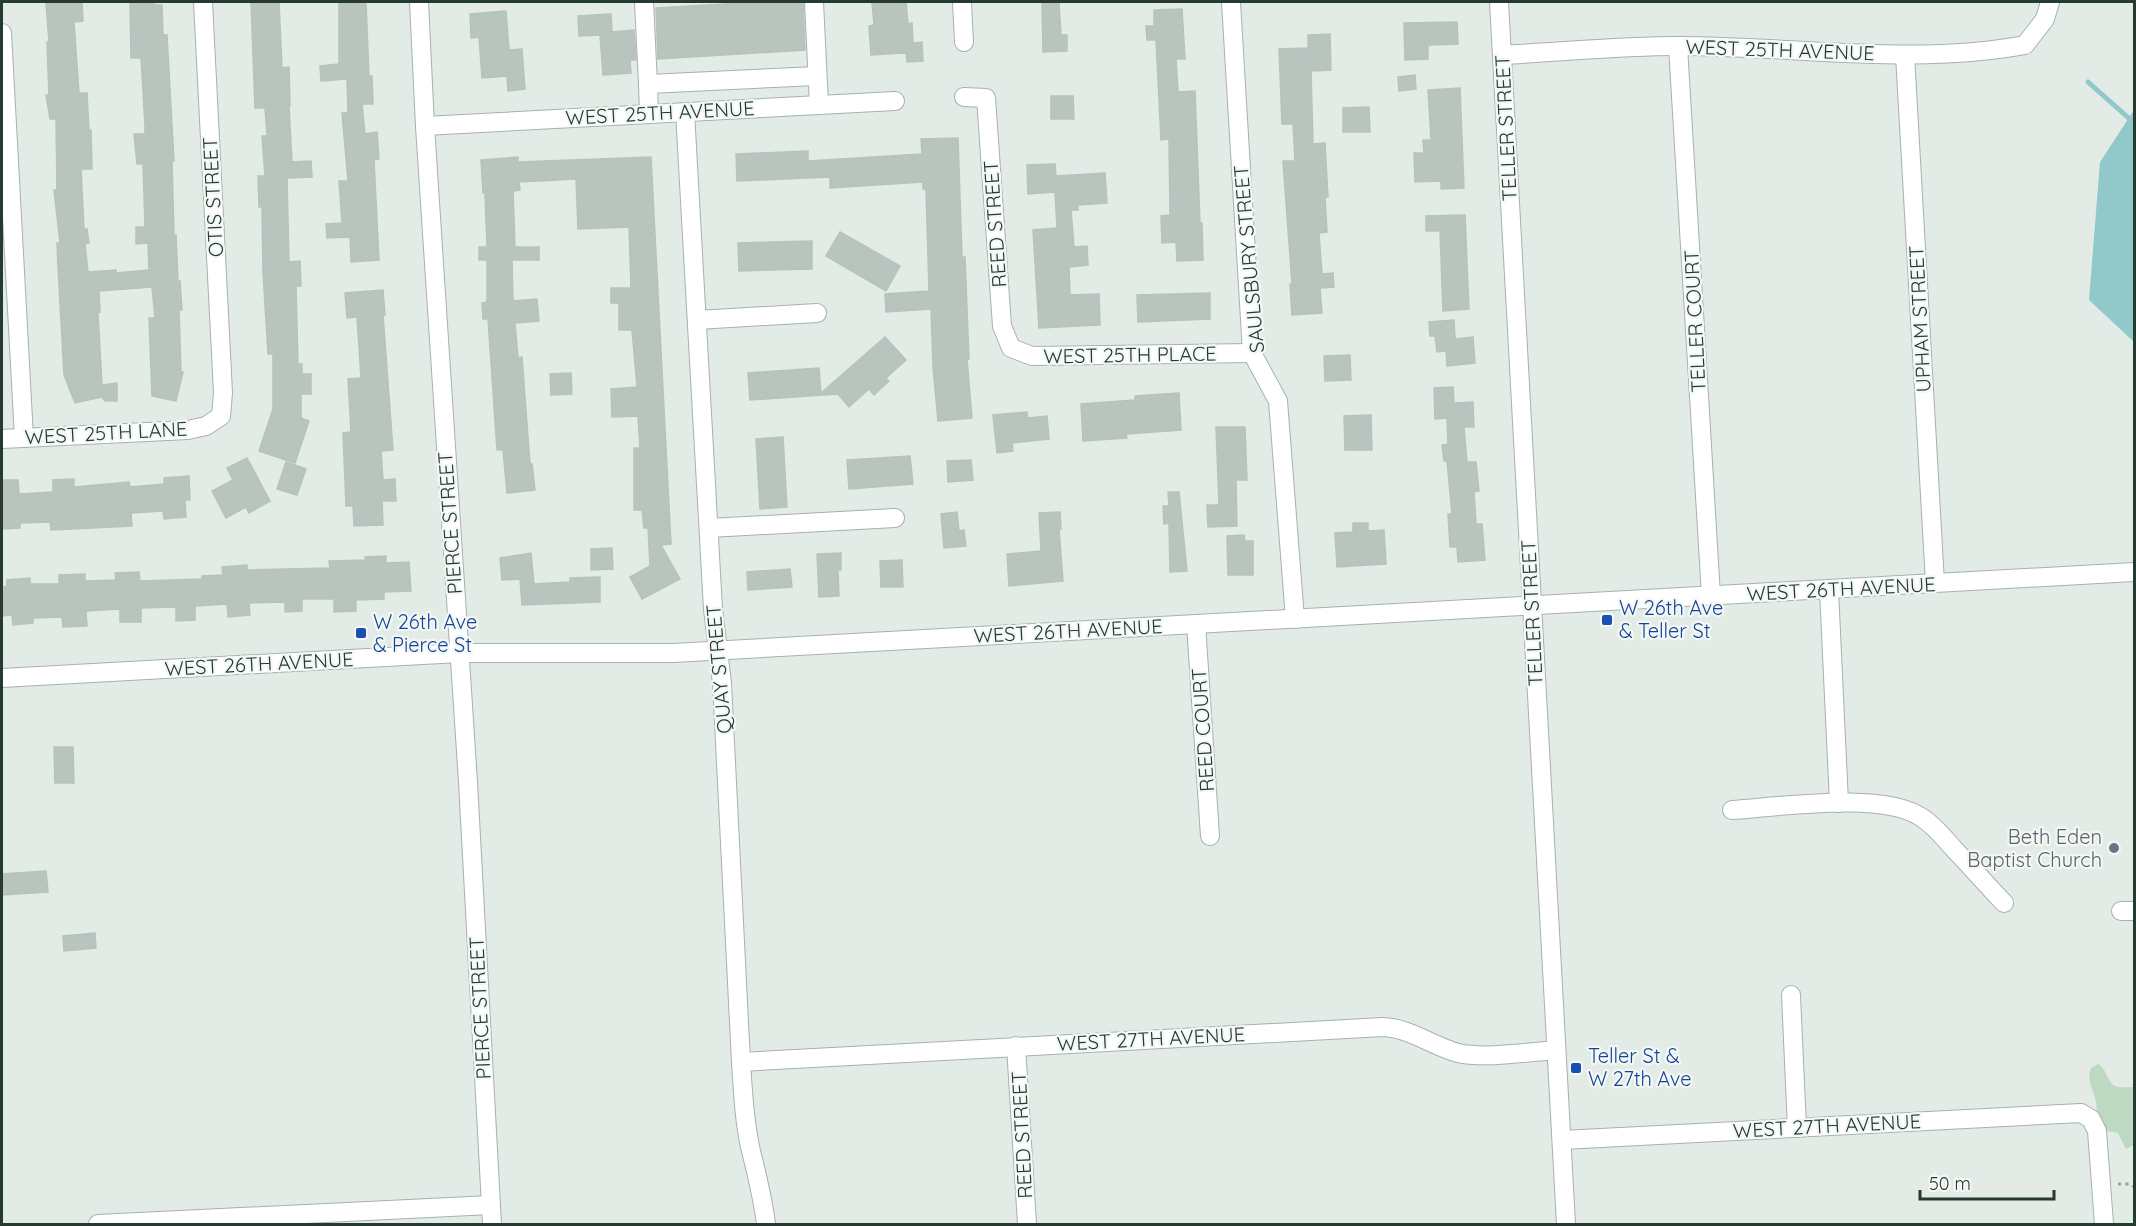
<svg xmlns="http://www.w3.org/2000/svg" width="2136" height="1226" font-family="Quicksand,sans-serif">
<rect width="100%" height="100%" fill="#e3ebe6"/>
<path fill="#bed9c2" d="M2098,1064c10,5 8,20 20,23 5,1 11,0 16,0v58l-8,4 -8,-16 -17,-3c-7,-12 -3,-15 -5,-28 -2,-13 -10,-19 -5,-34z"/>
<path fill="#91c8c9" d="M2134,110v232l-45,-42 11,-138z"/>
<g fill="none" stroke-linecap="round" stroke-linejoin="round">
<path stroke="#91c8c9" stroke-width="5" d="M2088,82l44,39"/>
</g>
<g fill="#b8c5bf" stroke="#b6c3bc" stroke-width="1.5">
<path d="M46,2h36l1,19 -9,1 5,71h8l2,37h2l1,39h-11l3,60h3l2,14 -4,1 3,28 28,-2v3l33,-3 -1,-27 -12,1v-17h9l-2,-63h-6l-3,-30h11v-9l-4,-67h-10l-1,-56h24l1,3h7l1,30h4l7,126h-2l2,74h2l2,46h2l2,29h-3l2,62h2l-7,29 -24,-5 -3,-78h6l-3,-31 -53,4 1,21 -2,1 4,72 15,-2v18h-12l-3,-4 -27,6 -11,-28 -6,-108 -1,-24h3l-6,-53h3l-1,-71h-6l-4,-24h3l-2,-53h2z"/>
<path d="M251,2h28l3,66 7,-1 1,39h-1l3,56 19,-1 1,16 -25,1 2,84 11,-1 1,25h-5l2,78h4v10h9v20h-10v24l8,3 -14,42 -36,-12 14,-42v-55h-5l-5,-82 -1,-65h-3l-1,-31h7l-3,-40h5l-2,-28h-10z"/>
<path d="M339,2h27l3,74h3l1,28h-11l3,30 12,-2 2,27 -5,1 5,100 -28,2 -1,-25 -23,1 -1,-14 16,-1 -3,-42h9l-6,-68h6l-1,-34 -26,2 -1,-15 19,-2z"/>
<path d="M758,2h45l2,48 -147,9 -2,-51z"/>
<path d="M872,2h34l2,22 4,-1 1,20 9,-1 1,19 -16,1 -1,-9 -35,2 -2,-29 5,-1z"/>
<path d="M1042,2h17l2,33h6v16l-24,1z"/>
<path d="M1182,9l3,50h-9l2,33 17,-1 5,132h2l1,37 -26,1 -1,-19 -14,1 -1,-27 9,-1 -1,-76 -8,1 -5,-100h-9l-1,-14h8v-16z"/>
<path d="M506,11l3,39 13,-1 3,40 -17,2 -1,-15 -25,2 -3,-41 -8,1 -1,-24z"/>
<path d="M611,14l1,18 22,-2 2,30h-6l1,13 -28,2 -3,-40 -21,1 -1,-20z"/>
<path d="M1457,22l1,22 -30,1v14l-23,1 -1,-37z"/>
<path d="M1330,34l1,36 -20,1 2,73 12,-1 3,54h-3l2,35 -8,1 3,41 11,-1 1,14 -14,1 2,25 -30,2 -2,-31h2l-9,-123h12l-2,-37h-11l-3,-75 29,-1v-13z"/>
<path d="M1415,75l1,14 -17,2 -1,-14z"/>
<path d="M1460,88l4,100 -23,1v-8l-26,1 -1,-29h10l-1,-13h8l-3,-50z"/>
<path d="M1051,96h22l1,23h-23z"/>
<path d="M1369,107l1,25h-27v-24z"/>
<path d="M958,138l4,119h3l4,102h-2l5,59 -34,3 -5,-54 -2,-58 -45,3 -1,-18 44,-3 -3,-102h-3v-7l-93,6v-11l-93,4 -1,-27 72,-3v10l114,-7 -1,-15z"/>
<path d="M518,157v5l133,-5 20,387 -10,1 19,34 -38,20 -12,-22 20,-11 -2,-38h-4l-2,-18h-8v-62h6l-2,-32 -26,1 -1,-28 26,-2 -5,-57h-13v-27h-8v-15h20l-2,-61 -51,2 -2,-50 -57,3 1,8 -7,1 2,56h24v13h-27l1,41 24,-2 2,22 -24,2 3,35 4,-1 8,107h2l3,26 -28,3 -4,-43h-6l-9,-131h-5l-1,-16 5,-1v-42h-8v-13h8l-2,-54h-2l-2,-33z"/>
<path d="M1055,164l1,12 49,-3 2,30 -29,2v5h-7l3,37 13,-1 1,19 -19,2 1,28 29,-1 1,31 -61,3 -6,-98 24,-2 -2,-36 -27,2 -1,-29z"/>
<path d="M1465,215l4,94 -26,2 -3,-80h-14v-15z"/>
<path d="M840,232l60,34 -14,25 -60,-35z"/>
<path d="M812,241v28l-73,2 -1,-28z"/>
<path d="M383,290l2,25h-2l10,135 -12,1 2,29 12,-1 1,22h-14l1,24 -29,1 -1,-20h-7l-3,-73 8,-1 -3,-53 13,-1 -4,-61 -10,1 -2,-25z"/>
<path d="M1210,293v26l-72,3 -1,-27z"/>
<path d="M1454,320l1,19 18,-2 2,26 -28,3 -1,-15 -9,1 -2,-16h-5l-1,-14z"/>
<path d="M885,337l21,23 -20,18 3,3 -15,14 -5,-6 -20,18 -11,-13 -88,6 -2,-27 71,-5 2,25z"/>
<path d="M1350,355l1,25 -26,1 -1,-25z"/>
<path d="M571,373l1,21 -21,1 -1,-21z"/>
<path d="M1453,387l1,16 19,-1 1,25h-10l3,35h9l3,29 -5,1 2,32h6l3,36 -27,2 -1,-15h-7l-2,-33h4l-5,-53h-3l-2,-16 6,-1 -1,-26 -12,1 -1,-31z"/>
<path d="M1179,393l2,37 -55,4 1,4 -44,3 -2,-37 54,-4v-4z"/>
<path d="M1027,412l1,6 19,-2 2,23 -37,4 1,8 -16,2 -4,-38z"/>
<path d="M1371,415l1,35h-27l-1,-34z"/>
<path d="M1216,427h29l2,53h-11l1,46 -29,1 -1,-22h12z"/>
<path d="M783,437l4,70 -27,2 -4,-70z"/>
<path d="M910,456l3,28 -64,5 -2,-29z"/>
<path d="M247,458l23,43 -21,12 -3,-6 -20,11 -14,-27 21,-11 -6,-12z"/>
<path d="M971,460l2,20 -25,2 -1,-21z"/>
<path d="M286,462l20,7 -9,26 -20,-6z"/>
<path d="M189,476l1,24h-5l1,17 -22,2 -1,-8 -32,2 1,13 -81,4 -1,-8 -30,1v5l-18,1v-49h16l1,14 34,-2v-12l21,-1v8l55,-5 1,5 34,-3v-6z"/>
<path d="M1168,492h11l8,79 -17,1 -1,-49 -5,1 -1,-18h6z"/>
<path d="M957,512l2,19 5,-1 2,16 -22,2 -3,-34z"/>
<path d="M1060,512l1,17h-2l4,52 -54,5 -2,-32 34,-3 -2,-38z"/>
<path d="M1353,523h15v8l16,-1 2,34 -49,3 -2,-34 18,-1z"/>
<path d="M1244,535l1,6h8v34h-25l-1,-39z"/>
<path d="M612,548l1,21 -22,1v-21z"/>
<path d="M531,553l3,31 36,-2v-4l30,-1v25l-78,3 -2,-26 -18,1 -2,-22z"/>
<path d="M841,553v17h-3l1,26 -20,1 -2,-43z"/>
<path d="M386,556v7l23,-1 2,29 -27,1v7l-28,1v11l-22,1v-13h-32v12l-17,1v-10l-36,1 1,12 -22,2 -1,-13 -32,2v14l-19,1v-14l-35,1v14h-21v-13l-34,2 1,15 -24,1 -1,-10 -29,1v5l-20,2 -1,-10 -10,1v-29l5,-1v-6l23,-2v6h29v-9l26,-1v7l31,-1 -1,-7 24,-1 1,9 62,-2v-3l21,-1 -1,-8 25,-2v5l83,-2 -1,-7 37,-1 -1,-3z"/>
<path d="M902,560l1,27h-22l-1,-26z"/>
<path d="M790,569l2,18 -44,3 -1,-18z"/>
<path d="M54,747h19l1,36h-19z"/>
<path d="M46,871l2,21 -46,3v-21z"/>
<path d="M95,933l1,15 -32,3 -1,-15z"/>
</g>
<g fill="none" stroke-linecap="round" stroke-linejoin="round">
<defs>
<g id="minor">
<path d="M419,2l6,124 43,656 24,442"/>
<path d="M644,2l4,82"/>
<path d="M814,2l5,103"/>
<path d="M962,2l2,40"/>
<path d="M1231,2l21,351 26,48 17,218"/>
<path d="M1499,2l67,1222"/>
<path d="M2,33l22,405"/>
<path d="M1678,46l33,550"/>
<path d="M1502,55c59,-3 118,-9 177,-9 114,0 234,20 346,-1l20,-26 5,-17"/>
<path d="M1905,55l30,528"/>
<path d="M964,97l22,1 16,228 9,22 21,8 220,-3"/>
<path d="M685,112l28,497 9,74 19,379c2,29 3,60 10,89 6,24 12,48 15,73"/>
<path d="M649,114l-1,-30 169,-8"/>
<path d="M425,126l470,-25"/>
<path d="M697,320l120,-7"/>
<path d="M2,439l186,-9 18,-4 15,-10 2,-23 -20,-391"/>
<path d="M709,528l186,-10"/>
<path d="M1829,590l10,213"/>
<path d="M1196,624l14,212"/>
<path d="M2,678l457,-25h214l1461,-81"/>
<path d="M1732,810c47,-3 150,-19 189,7 13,8 23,21 33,32 17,18 33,36 50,54"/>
<path d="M2121,911h13"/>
<path d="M1791,995l6,133"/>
<path d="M1016,1046l11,178"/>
<path d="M741,1062l642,-35c27,1 49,19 75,26 26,6 71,-1 98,-3"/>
<path d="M1562,1140l519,-27 10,6 6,12 7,93"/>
<path d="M98,1224l393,-19"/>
</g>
</defs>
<use href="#minor" stroke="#a6b2ac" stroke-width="20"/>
<path stroke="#87aa9b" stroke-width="3" stroke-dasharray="3 4.5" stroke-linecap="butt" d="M2118,1184h13l3,3"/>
<use href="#minor" stroke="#fff" stroke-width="18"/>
</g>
<g fill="#1a4fb4" stroke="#f3f8f5" stroke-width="2">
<rect x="1601" y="614" width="12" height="12" rx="3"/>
<rect x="355" y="627" width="12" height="12" rx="3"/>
<rect x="1570" y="1062" width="12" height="12" rx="3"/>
</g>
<circle fill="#6b7280" stroke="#f3f8f5" stroke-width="2" cx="2114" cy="848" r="6"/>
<g text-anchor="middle" stroke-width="4.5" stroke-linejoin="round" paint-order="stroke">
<g font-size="20" fill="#253a31" stroke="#f3f8f5">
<text transform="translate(1780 50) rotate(2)" y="7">WEST 25TH AVENUE</text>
<text transform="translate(660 113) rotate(-3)" y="7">WEST 25TH AVENUE</text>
<text transform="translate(1506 128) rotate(-93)" y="7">TELLER STREET</text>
<text transform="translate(213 197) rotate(-93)" y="7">OTIS STREET</text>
<text transform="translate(995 224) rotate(-94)" y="7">REED STREET</text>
<text transform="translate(1249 259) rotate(-95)" y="7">SAULSBURY STREET</text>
<text transform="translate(1920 319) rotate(-93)" y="7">UPHAM STREET</text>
<text transform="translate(1695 321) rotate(-93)" y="7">TELLER COURT</text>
<text transform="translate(1130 355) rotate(-1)" y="7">WEST 25TH PLACE</text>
<text transform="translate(106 433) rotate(-3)" y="7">WEST 25TH LANE</text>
<text transform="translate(450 523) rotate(-94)" y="7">PIERCE STREET</text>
<text transform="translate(1841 589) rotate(-3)" y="7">WEST 26TH AVENUE</text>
<text transform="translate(1532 613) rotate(-93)" y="7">TELLER STREET</text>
<text transform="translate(1068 631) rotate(-3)" y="7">WEST 26TH AVENUE</text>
<text transform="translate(259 664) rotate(-3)" y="7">WEST 26TH AVENUE</text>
<text transform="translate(719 669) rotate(-95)" y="7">QUAY STREET</text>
<text transform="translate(1203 730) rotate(-94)" y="7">REED COURT</text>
<text transform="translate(480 1008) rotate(-93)" y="7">PIERCE STREET</text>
<text transform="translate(1151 1039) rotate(-3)" y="7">WEST 27TH AVENUE</text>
<text transform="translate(1827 1126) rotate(-3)" y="7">WEST 27TH AVENUE</text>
<text transform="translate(1022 1135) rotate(-93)" y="7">REED STREET</text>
</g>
<g font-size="20" fill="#164399" stroke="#f3f8f5" text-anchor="start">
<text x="1619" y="615">W 26th Ave<tspan x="1619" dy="23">&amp; Teller St</tspan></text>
<text x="373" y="629">W 26th Ave<tspan x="373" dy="23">&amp; Pierce St</tspan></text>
<text x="1588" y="1063">Teller St &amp;<tspan x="1588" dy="23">W 27th Ave</tspan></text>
</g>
<g font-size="20" fill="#5b616d" stroke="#f3f8f5" text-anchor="end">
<text x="2102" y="844">Beth Eden<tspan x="2102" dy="23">Baptist Church</tspan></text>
</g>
</g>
<rect width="2136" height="1226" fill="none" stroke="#253a31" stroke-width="6"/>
<path d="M1920 1190v9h134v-9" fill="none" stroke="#253a31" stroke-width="3"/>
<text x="1929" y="1190" font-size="18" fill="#253a31" stroke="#f3f8f5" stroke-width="4.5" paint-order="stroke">50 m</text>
</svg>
